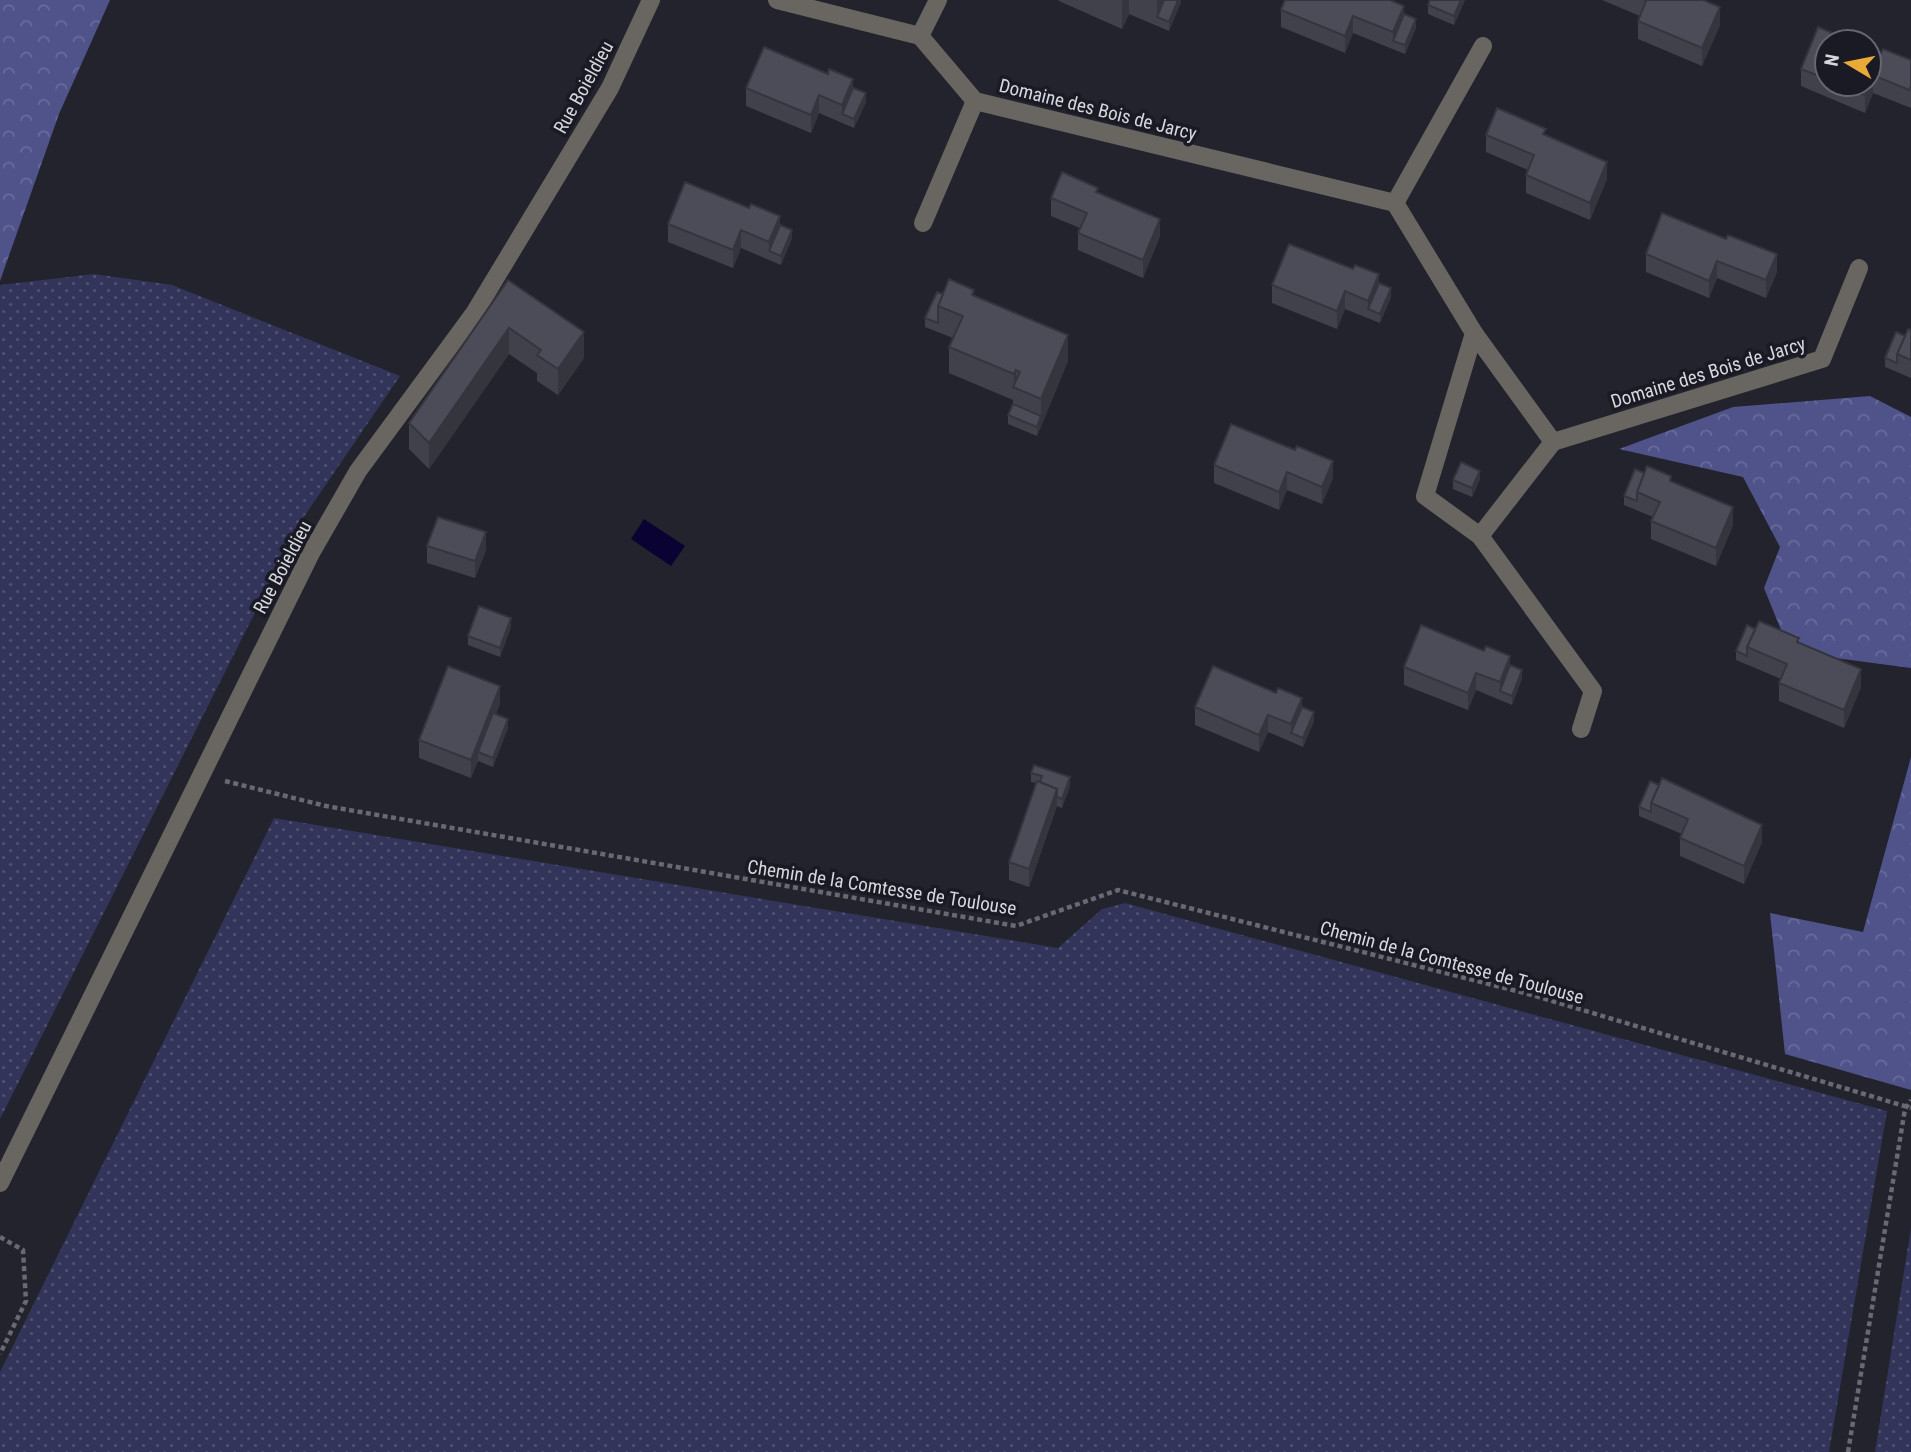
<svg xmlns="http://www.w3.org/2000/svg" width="1911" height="1452" font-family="'Roboto Condensed',sans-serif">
<defs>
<pattern id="grass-dots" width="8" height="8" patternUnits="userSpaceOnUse" patternTransform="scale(1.75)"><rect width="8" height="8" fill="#32345a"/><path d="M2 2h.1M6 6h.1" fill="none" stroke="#4f5171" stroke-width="1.8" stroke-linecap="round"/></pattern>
<pattern id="forest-crowns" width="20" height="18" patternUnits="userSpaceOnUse" patternTransform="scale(1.75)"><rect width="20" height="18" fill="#4f538a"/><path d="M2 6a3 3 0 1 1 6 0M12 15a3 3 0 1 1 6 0" fill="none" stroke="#686b9a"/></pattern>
</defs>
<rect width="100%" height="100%" fill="#22232d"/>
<g fill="url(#grass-dots)">
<path d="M94,274l78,11 228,91 -99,145 -301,598v-834z"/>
<path d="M274,818l784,130 44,-39 23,-6 762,208 -58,341h-1829v-80z"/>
<path d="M1911,1228v224h-36z"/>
</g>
<g fill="url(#forest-crowns)">
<path d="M0,0h110l-51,114 -59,167z"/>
<path d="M1870,396l41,21v251l-121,-16 -26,-64 16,-41 -37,-70 -124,-28 114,-42z"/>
<path d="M1911,757v333l-126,-36 -15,-141 93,19z"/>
</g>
<path fill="#0a0232" d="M644,519l41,27 -14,20 -40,-27z"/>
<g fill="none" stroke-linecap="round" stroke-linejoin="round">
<g stroke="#686972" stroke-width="4.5" stroke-dasharray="5 3.5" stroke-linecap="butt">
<path d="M225,781l101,25 690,120 102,-36 414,105 379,113"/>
<path d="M0,1237l23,13 3,51 -26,53"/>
<path d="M1848,1452l57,-343 6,-9"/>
</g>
<g stroke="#696661" stroke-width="18">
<path d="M777,0l143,36 55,65 420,102 88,-157"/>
<path d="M920,36l18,-36"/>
<path d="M1395,203l79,130 -49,163 55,40 113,155 -12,38"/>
<path d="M923,223l52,-122"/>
<path d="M1474,333l79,109 269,-83 37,-91"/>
<path d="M1480,536l73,-94"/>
<path d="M0,1183l311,-630 47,-82 117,-159 135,-224 41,-88"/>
</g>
</g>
<g fill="#40414b">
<path d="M1059,0h122v2l-12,29 -40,-17 -7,15 -63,-28z"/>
<path d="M1465,0l-11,25 -26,-11v-9z"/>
<path d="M1602,0h101l17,25 -18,41 -64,-27v-18l2,-5z"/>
<path d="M1281,10l123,4 12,14 -11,26 -52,-21 -8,20 -64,-26z"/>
<path d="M1827,42v42h42l12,-31 30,7v48l-38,-15 -8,20 -64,-27v-17z"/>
<path d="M746,88h107l13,14 -12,26 -35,-15 -8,20 -65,-27z"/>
<path d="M1486,135h60l61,44 -17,41 -64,-27v-18l2,-5 -42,-18z"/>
<path d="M1098,193l62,43 -17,42 -65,-28v-17l2,-5 -29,-12v-18z"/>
<path d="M1662,213l115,59 -11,26 -49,-20 -8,20 -63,-26v-18z"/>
<path d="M668,224l112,1 12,13 -11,27 -40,-17 -8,20 -65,-26z"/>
<path d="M508,280l76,78 -26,37 -21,-14v-8l-28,-19 -80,115 -20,-20v-26z"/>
<path d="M1379,283l12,14 -11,26 -35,-14 -8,20 -65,-26v-18z"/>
<path d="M943,294l31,1 94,66 -31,75 -29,-12v-9l5,-11v-4l-64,-27v-26l4,-9 -28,-11v-9z"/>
<path d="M1911,330v48l-26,-11v-9z"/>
<path d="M1231,424l102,54 -11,26 -35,-14 -8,20 -65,-27v-18z"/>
<path d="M1644,473l27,8 62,44 -17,41 -65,-27v-18l2,-4 -29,-12v-9z"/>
<path d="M1480,479l-8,18 -19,-8v-9z"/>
<path d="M427,546l59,4 -11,28 -48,-15z"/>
<path d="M511,627l-11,30 -32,-12v-9z"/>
<path d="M1755,629l44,14 62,44 -17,41 -65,-27v-18l2,-4 -45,-19v-9z"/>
<path d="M1510,665l12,13 -10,27 -36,-15 -8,20 -64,-25v-18z"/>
<path d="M500,704l-4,10 12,14 -15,39 -15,-6 -7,17 -52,-20v-18z"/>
<path d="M1195,707h107l12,14 -11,26 -35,-15 -9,20 -64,-27z"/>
<path d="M1031,773l39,13 -8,22 -5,-2 -28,81 -20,-7v-18l27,-79 -5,-1z"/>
<path d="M1650,781l112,61 -18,42 -64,-28v-18l2,-4 -43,-18v-9z"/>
</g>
<g fill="#34353d">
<path d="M1123,0h6v14l-7,15v-26z"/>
<path d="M1157,0h11l-11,17z"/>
<path d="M1178,0h3v2l-12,29v-9z"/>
<path d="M1461,0h4l-11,25v-9z"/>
<path d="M1404,6v17l-11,18v-9z"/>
<path d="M1720,7v18l-18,41v-18z"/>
<path d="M1353,16v17l-8,20v-17z"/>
<path d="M1416,19v9l-11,26v-9z"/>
<path d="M1873,75v18l-8,20v-18z"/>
<path d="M853,79v18l-11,17v-9z"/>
<path d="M866,93v9l-12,26v-9z"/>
<path d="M819,95v18l-8,20v-18z"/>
<path d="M1607,162v17l-17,41v-17z"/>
<path d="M780,216v18l-11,17v-9z"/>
<path d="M1160,219v17l-17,42v-18z"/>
<path d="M741,230v18l-8,20v-18z"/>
<path d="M792,230v8l-11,27v-9z"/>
<path d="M1777,254v18l-11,26v-18z"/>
<path d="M1717,261v17l-8,20v-17z"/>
<path d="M1379,274v18l-11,17v-8z"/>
<path d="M1391,288v9l-11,26v-9z"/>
<path d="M1345,291v18l-8,20v-18z"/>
<path d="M509,328v26l-80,115v-26z"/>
<path d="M584,332v26l-26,37v-26z"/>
<path d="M1068,335v26l-31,75v-9l4,-11v-17z"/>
<path d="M1016,370v18l-2,-1v-13z"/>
<path d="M1333,461v17l-11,26v-17z"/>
<path d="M1480,471v8l-8,18v-9z"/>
<path d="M1287,472v18l-8,20v-18z"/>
<path d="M1733,507v18l-17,41v-18z"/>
<path d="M486,532v18l-11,28v-17z"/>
<path d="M511,618v9l-11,30v-9z"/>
<path d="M1510,656v18l-10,17v-9z"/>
<path d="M1861,669v18l-17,41v-18z"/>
<path d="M1522,670v8l-10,27v-9z"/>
<path d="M1476,673v17l-8,20v-17z"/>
<path d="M500,686v18l-19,49 -3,-1v9l-7,17v-18z"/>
<path d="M1302,698v18l-11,17v-9z"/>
<path d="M1314,712v9l-11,26v-9z"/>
<path d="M1268,715v17l-9,20v-17z"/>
<path d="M508,719v9l-15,39v-9z"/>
<path d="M1070,777v9l-8,22v-9z"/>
<path d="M1057,789v17l-28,81v-18z"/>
<path d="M1762,825v17l-18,42v-18z"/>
</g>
<g fill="#4b4c57" stroke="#34353d" stroke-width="2">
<path d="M1164,0h14l-9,22 -12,-5z"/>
<path d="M1285,0h105l14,6 -11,26 -40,-16 -8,20 -64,-26z"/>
<path d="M1430,0h31l-7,16 -26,-11z"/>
<path d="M1644,0h59l17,7 -18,41 -64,-27 8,-20z"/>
<path d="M1404,14l12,5 -11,26 -12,-4z"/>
<path d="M1818,27l36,15h-27v37l-26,-10z"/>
<path d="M764,47l64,27 1,-5 24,10 -11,26 -23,-10 -8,20 -65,-27z"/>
<path d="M1869,48l12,5 2,-4 28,11v26l-2,4 -36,-15 -8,20 -27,-11h31z"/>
<path d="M853,88l13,5 -12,26 -12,-5z"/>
<path d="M1497,108l49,21 -3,5 64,28 -17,41 -64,-28 8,-20 -48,-20z"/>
<path d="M1062,172l36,16 -2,4 64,27 -17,41 -65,-27 9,-20 -36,-15z"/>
<path d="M685,182l64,26 2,-4 29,12 -11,26 -28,-12 -8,20 -65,-26z"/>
<path d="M1662,213l64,26 2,-4 49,19 -11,26 -49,-19 -8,20 -63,-27z"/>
<path d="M780,225l12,5 -11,26 -12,-5z"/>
<path d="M1289,244l64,25 2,-4 24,9 -11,27 -23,-10 -8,20 -65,-26z"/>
<path d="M949,279l25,11 -2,5 96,40 -27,64 -28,-12 7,-15 -4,-2 -2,4 -65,-27 14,-31 -25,-10z"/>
<path d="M508,280l76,52 -26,37 -21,-14 4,-5 -32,-22 -80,115 -20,-20z"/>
<path d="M1379,283l12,5 -11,26 -12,-5z"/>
<path d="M937,292l6,2 -5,12v17l-13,-5z"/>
<path d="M1908,329l3,1v30l-14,-6z"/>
<path d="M1896,332l9,4 -8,18v9l-12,-5z"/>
<path d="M1013,404l28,12 -4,11 -29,-12z"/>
<path d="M1231,424l64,26 2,-4 36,15 -11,26 -35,-15 -8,20 -65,-27z"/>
<path d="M1461,462l19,9 -8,17 -19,-8z"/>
<path d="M1647,466l24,10 -1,5 63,26 -17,41 -65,-27 9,-19 -23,-10z"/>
<path d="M1635,469l9,4 -7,19v9l-13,-5z"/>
<path d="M438,517l48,15 -11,29 -48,-15z"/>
<path d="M479,606l32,12 -11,30 -32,-12z"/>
<path d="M1759,621l40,17 -2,4 64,27 -17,41 -65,-27 8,-19 -40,-17z"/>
<path d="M1421,625l63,26 2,-5 24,10 -10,26 -24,-9 -8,20 -64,-26z"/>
<path d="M1747,625l8,4 -8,18v9l-11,-5z"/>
<path d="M1510,665l12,5 -10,26 -12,-5z"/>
<path d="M448,666l52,20 -29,74 -52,-20z"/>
<path d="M1213,666l63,27 2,-5 24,10 -11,26 -23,-9 -9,20 -64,-28z"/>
<path d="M1302,707l12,5 -11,26 -12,-5z"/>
<path d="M493,713l15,6 -15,39 -15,-6z"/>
<path d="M1034,765l36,12 -8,22 -5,-2v-8l-17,-7 2,-6 -11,-3z"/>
<path d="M1662,778l100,47 -18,41 -64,-28 8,-19 -37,-16z"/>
<path d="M1037,781l20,8 -28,80 -20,-7z"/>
<path d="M1650,781l9,4 -8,18v9l-12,-5z"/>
</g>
<g text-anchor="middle" stroke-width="7" stroke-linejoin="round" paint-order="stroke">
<g font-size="19" fill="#d7d8de" stroke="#191a23">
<text transform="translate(583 87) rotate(-61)" y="7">Rue Boieldieu</text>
<text transform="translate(1098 109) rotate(14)" y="7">Domaine des Bois de Jarcy</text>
<text transform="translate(1708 372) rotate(-17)" y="7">Domaine des Bois de Jarcy</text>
<text transform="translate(282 567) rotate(-62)" y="7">Rue Boieldieu</text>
<text transform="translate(882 887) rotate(9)" y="7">Chemin de la Comtesse de Toulouse</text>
<text transform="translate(1452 962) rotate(15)" y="7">Chemin de la Comtesse de Toulouse</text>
</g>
</g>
<g transform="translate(1848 63) rotate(280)"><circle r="33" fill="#191a23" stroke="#65666e" stroke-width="2"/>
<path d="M0-5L12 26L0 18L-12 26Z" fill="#e9ab38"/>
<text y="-10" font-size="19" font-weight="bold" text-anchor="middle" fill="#d7d8de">N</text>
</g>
</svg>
